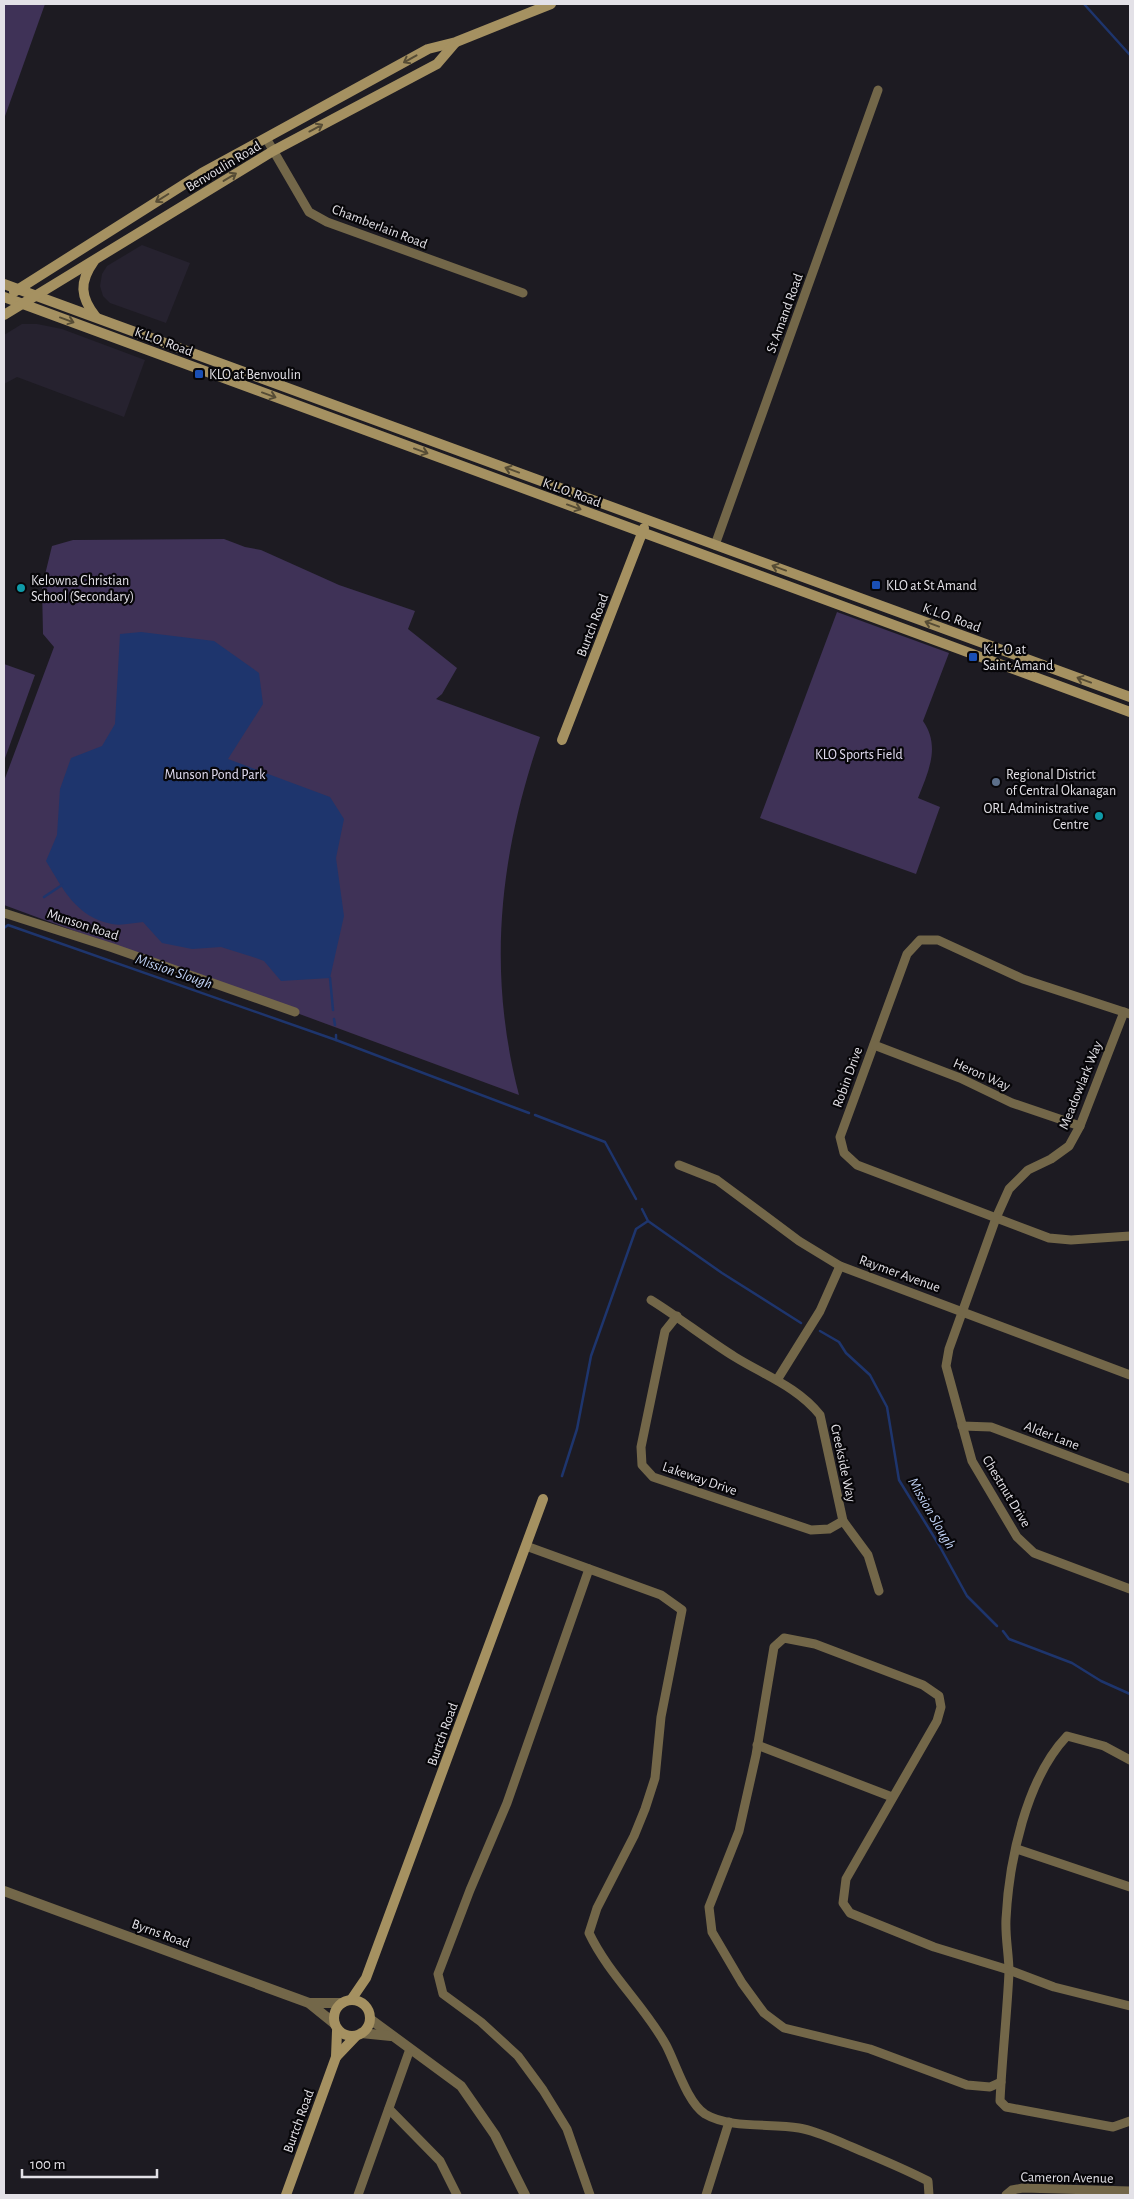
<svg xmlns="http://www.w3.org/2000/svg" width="1134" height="2199" font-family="'Alegreya Sans',sans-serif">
<rect width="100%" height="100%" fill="#1d1b22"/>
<g fill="#26222f">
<path d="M142,245l48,18 -24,60 -56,-20 -7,-7 -3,-10 2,-12 5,-8z"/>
<path d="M22,324h15l25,5 83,31 -21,57 -107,-40 -13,7v-49z"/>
</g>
<g fill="#3f3257">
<path d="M4,4h41l-41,115z"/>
<path d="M224,539l21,8 16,3 78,35 76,26 -7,18 49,39 -15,26 -6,5 104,38c-41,120 -53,235 -21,358l-515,-190v-124l50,-134 -11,-13 -1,-47 10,-41 21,-6z"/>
<path d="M837,612l112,41 -26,68c18,26 5,51 -5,77l22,9 -24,67 -156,-56z"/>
<path d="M4,664l31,11 -31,86z"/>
</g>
<path fill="#1e356d" d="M141,632l73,9 45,32 4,31 -35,55 102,38 14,22 -8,39 8,58 -14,62 -49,3 -17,-20 -8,-3 -35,-11 -29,2 -30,-6 -19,-21c-10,1 -22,4 -31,2 -36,-7 -49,-35 -66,-63l11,-26 3,-46 11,-31 31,-12 13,-22 5,-90z"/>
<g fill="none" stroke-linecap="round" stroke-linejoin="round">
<g stroke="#1e356d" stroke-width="2.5">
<path d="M1084,4l46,51"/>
<path d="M44,897l18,-12"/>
<path d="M4,928l4,-3 328,115"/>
<path d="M330,978l3,32"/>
<path d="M334,1019l1,6"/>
<path d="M336,1035v5l193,73"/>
<path d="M535,1115l70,27 31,57"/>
<path d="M642,1209l6,12 74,52 79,50"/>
<path d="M820,1331l19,11 7,11 24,22 17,32 12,73 40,65 28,51 30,30"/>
<path d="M562,1476l15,-47 14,-73 45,-127 12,-8"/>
<path d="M1003,1631l6,8 63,24 29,18 29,13"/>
</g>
<g stroke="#736749" stroke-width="9">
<path d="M266,138l43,74 18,10 196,71"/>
<path d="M715,545l163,-455"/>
<path d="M4,913l109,35 182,64"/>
<path d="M1124,1012l-44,114 -11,20 -18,13 -23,11 -19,19 -13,29 -47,131 -3,17 26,95 45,76 17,16 96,36"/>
<path d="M1130,1014l-107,-35 -85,-39h-18l-13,14 -67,183 4,16 13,12 192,73 22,2 59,-4"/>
<path d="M874,1045l86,33 52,25 68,23"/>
<path d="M679,1165l38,15 82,61 41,25 290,109"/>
<path d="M651,1300c29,18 55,39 84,57 29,18 63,30 85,58l23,106 25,34 11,36"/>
<path d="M677,1316l-12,15 -24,116 1,18 11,12 158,53 18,-1 14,-8"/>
<path d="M777,1380l43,-69 20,-45"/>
<path d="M962,1426l29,1 139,52"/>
<path d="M526,1546l135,49 21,15 -21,107 -6,61 -10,31 -11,27 -37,72 -8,25c20,42 55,72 77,112 10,19 21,57 39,69 25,15 66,9 94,14 18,3 36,12 53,19 26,11 51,21 76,34l1,14"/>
<path d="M589,1569l-82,234 -37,87 -32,84 5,20 38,28 37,34 25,34 24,39 23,66"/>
<path d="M757,1745l135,52"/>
<path d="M1130,1760l-26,-14 -37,-10c-41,43 -58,125 -61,183 -1,18 3,36 3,53 -2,43 -7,86 -9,129l6,6 107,20 17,-6"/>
<path d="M1017,1849l113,38"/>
<path d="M1001,2082l-11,5 -23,-2 -97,-36 -86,-21 -20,-15 -22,-30 -30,-51 -3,-25 30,-76 17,-76 18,-108 10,-9 31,6 108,41 16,11 2,11 -4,14 -91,158 -3,24 7,10 84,34 75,23 45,17 76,19"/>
<path d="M389,2109l51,52 17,34"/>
<path d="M358,2195l52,-146"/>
<path d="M706,2195l23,-73"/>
<path d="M1006,2195l6,-5 11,-2 107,3"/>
</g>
<g stroke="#736749" stroke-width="10">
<path d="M4,1891l305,112 26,21"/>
<path d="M309,2003h33"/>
<path d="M370,2019l91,67 34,49 30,60"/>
<path d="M361,2033l30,3"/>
</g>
<g stroke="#a59161" stroke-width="10">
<path d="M94,261c-15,21 -14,36 2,56"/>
<path d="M4,284l1126,413"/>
<path d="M14,292l188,-119 226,-124 28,-7 95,-38"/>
<path d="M4,297l1126,415"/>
<path d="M4,315l269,-164 164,-87 18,-21"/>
<path d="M562,740l82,-212"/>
<circle cx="352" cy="2018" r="18"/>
<path d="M351,2000l15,-22 177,-479"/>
<path d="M336,2057l20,-21"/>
<path d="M286,2195l50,-138 1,-26"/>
</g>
</g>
<defs><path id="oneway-shaft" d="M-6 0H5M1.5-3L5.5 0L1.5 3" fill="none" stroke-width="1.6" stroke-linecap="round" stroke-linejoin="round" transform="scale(1.25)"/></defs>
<g stroke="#564c35">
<use href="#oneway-shaft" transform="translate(410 59) rotate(151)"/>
<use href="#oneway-shaft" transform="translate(316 128) rotate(-28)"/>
<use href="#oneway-shaft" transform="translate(230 177) rotate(-31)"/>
<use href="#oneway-shaft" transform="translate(162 198) rotate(148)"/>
<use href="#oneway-shaft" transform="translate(67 320) rotate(20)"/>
<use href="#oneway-shaft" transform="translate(269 395) rotate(20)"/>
<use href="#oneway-shaft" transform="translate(421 451) rotate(20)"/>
<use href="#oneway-shaft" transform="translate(512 470) rotate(-160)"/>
<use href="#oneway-shaft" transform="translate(574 507) rotate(20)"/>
<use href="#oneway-shaft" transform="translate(779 568) rotate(-160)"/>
<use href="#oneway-shaft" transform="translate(932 624) rotate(-160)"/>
<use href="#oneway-shaft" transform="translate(1084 680) rotate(-160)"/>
</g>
<g fill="#1a4fb4" stroke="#070609" stroke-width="2">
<rect x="194" y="369" width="10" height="10" rx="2.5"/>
<rect x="871" y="580" width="10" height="10" rx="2.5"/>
<rect x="968" y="652" width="10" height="10" rx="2.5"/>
</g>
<g fill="#0f9aa8" stroke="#070609" stroke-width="2">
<circle cx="21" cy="588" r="5"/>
<circle cx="1099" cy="816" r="5"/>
</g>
<circle fill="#5c6f8a" stroke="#070609" stroke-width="2" cx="996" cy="782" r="5"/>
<g text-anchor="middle" stroke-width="4.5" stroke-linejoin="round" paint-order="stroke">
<g font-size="14" fill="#e3e1e7" stroke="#070609">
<text transform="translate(223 166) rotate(-31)" y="5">Benvoulin Road</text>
<text transform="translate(380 226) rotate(21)" y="5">Chamberlain Road</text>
<text transform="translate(784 313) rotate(-70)" y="5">St Amand Road</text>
<text transform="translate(164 341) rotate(20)" y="5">K.L.O. Road</text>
<text transform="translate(572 492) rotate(20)" y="5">K.L.O. Road</text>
<text transform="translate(952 617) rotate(20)" y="5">K.L.O. Road</text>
<text transform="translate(592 625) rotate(-69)" y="5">Burtch Road</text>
<text transform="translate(83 924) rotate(18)" y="5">Munson Road</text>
<text transform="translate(982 1074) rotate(24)" y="5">Heron Way</text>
<text transform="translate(847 1077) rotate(-70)" y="5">Robin Drive</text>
<text transform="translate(1080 1085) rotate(-68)" y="5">Meadowlark Way</text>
<text transform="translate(900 1273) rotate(20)" y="5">Raymer Avenue</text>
<text transform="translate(1052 1435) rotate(21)" y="5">Alder Lane</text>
<text transform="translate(844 1463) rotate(78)" y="5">Creekside Way</text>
<text transform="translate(700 1478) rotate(19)" y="5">Lakeway Drive</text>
<text transform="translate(1007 1491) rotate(59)" y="5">Chestnut Drive</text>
<text transform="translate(442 1734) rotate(-70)" y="5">Burtch Road</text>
<text transform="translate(161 1933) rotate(20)" y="5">Byrns Road</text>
<text transform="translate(298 2121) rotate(-70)" y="5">Burtch Road</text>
<text transform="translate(1067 2177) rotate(1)" y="5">Cameron Avenue</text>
</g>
<g font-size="14" fill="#e3e1e7" stroke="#070609" text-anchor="start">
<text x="209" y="379">KLO at Benvoulin</text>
<text x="31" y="585">Kelowna Christian<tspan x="31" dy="16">School (Secondary)</tspan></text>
<text x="886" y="590">KLO at St Amand</text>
<text x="983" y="654">K-L-O at<tspan x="983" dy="16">Saint Amand</tspan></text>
<text x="1006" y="779">Regional District<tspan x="1006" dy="16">of Central Okanagan</tspan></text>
<text x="1089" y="813" text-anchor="end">ORL Administrative<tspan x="1089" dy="16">Centre</tspan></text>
</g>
<g font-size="14" fill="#e3ddf1" stroke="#070609">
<text x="859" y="759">KLO Sports Field</text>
<text x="215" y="779">Munson Pond Park</text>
</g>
<g font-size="15" font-style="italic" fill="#c1d3f6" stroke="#070609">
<text transform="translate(174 971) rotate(19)" y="5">Mission Slough</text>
<text transform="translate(932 1513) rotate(60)" y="5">Mission Slough</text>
</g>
</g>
<rect width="1134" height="2199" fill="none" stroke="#e3e1e7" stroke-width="10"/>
<path d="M22 2169v8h135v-8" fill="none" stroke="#e3e1e7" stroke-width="2.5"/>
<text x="30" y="2169" font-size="15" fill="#e3e1e7" stroke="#070609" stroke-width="4" paint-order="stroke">100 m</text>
</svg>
